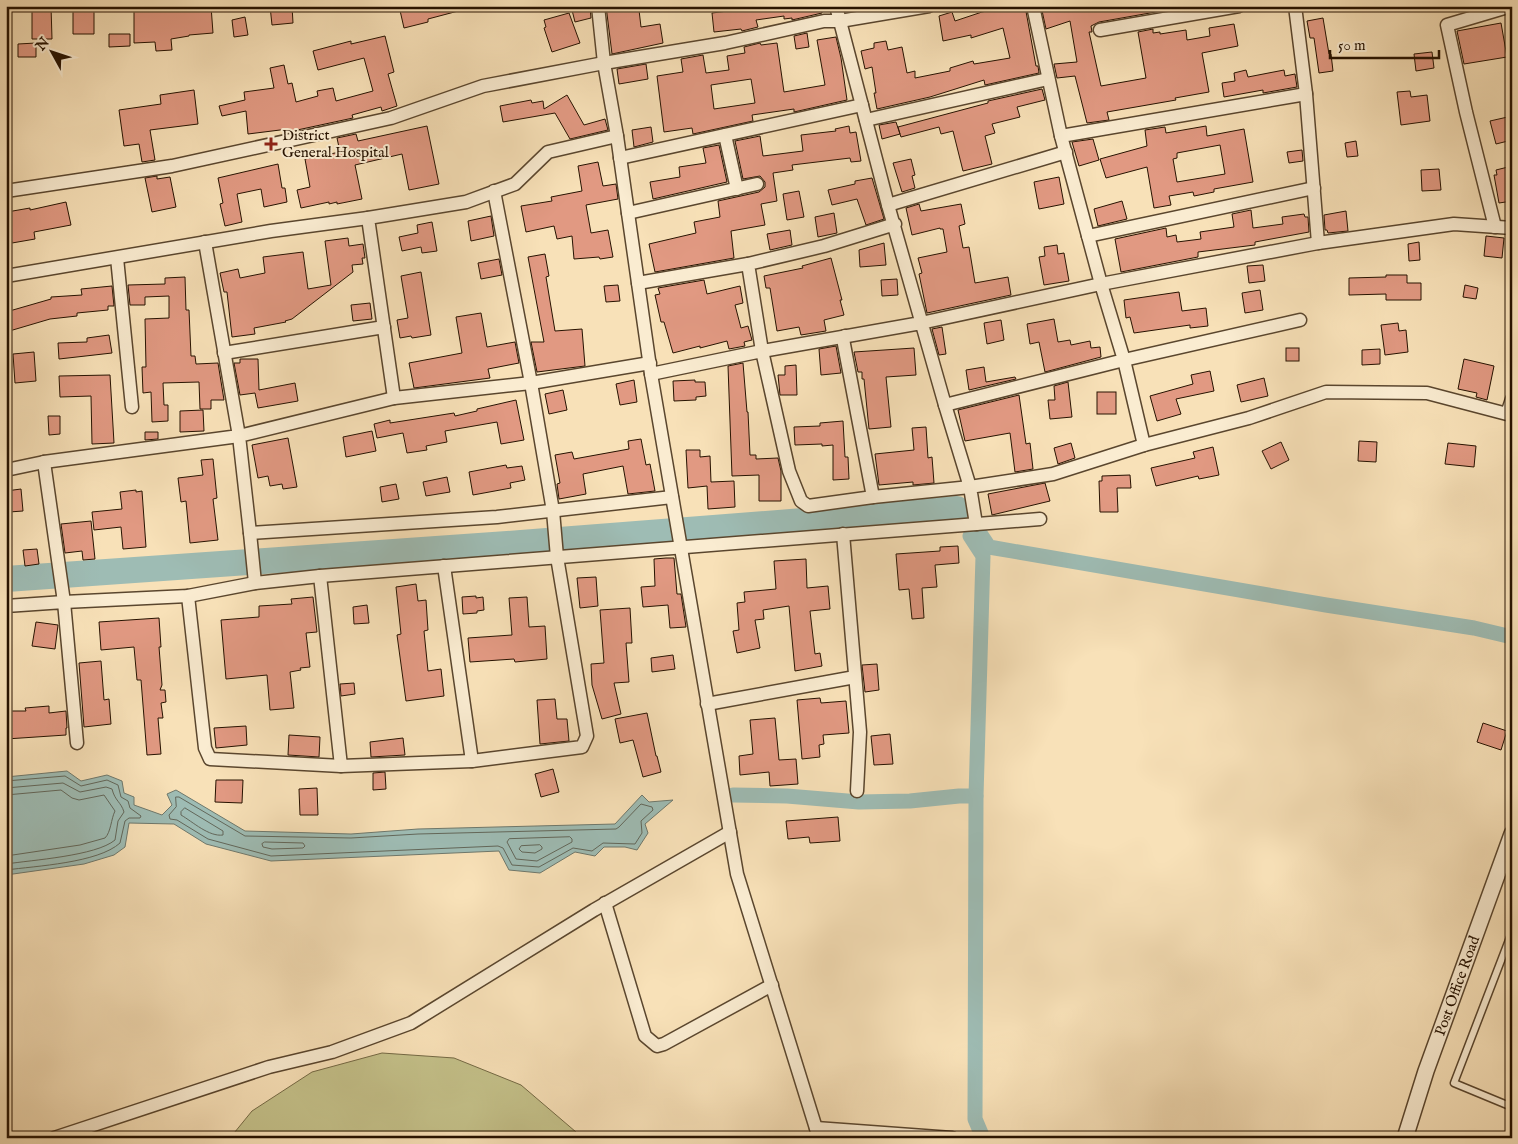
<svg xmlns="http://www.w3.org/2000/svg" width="1518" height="1144" font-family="'IM FELL English',serif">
<rect width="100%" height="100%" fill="#f8e1b8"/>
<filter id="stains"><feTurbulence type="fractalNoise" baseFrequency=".004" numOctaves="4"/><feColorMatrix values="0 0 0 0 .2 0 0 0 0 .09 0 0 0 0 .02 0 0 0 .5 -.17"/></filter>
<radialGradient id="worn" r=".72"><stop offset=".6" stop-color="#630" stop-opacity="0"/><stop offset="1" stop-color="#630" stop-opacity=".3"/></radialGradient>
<path fill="#c4c18a" stroke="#756a45" d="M382,1053l72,5 67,27 55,47 4,6h-350l22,-27 60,-39z"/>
<path fill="#9ebcb4" stroke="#6e786c" d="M67,771l14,10 26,-6 15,6 2,12 10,4v8l28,10 10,-10 -5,-11 9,-4 69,41 106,3 67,-5 197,-5 27,-29 7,7 24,-2 -28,24 3,9 -11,17 -12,-3h-21l-9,9 -20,-4 -35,21 -31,-3 -10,-19 -228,10 -65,-17 -32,-20 -45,-1 -4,24 -11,8 -30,9 -78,11v-98z"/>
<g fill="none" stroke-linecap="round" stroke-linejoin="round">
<g stroke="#62675a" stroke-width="1">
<path d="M6,781l59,-5 16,10 26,-6 11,5 3,12 7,4 2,7 11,8 -1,2h-11l-4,3 -5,22c-22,20 -84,23 -114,27"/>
<path d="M6,788l57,-5 17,9 26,-5 6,2c3,12 9,13 12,23l-6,9 -3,19c-19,16 -83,20 -109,24"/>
<path d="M6,795l55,-5 11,8 7,2 25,-5 11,16c-4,8 -4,21 -10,27l-25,7 -74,11"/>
<path d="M176,797h3l66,39 106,2 67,-4 198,-5 3,-2 22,-23 11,3 1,3 -12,11 1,12 -7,11 -32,-1 -11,8 -19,-3 -34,19 -27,-2 -9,-17 -5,-2 -227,10 -63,-17 -31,-19 -7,-1 -1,-4 7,-8z"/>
<path d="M185,808l38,23v4c-14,2 -30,-13 -42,-20v-3z"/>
<path d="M570,837l2,2v3l-35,19 -21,-2 -9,-17 2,-3z"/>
<path d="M265,842l38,1 2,3 -2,2 -31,1 -9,-2 -1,-3z"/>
<path d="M540,845l2,2v2l-7,4 -13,-1 -3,-3 2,-3z"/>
</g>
<g stroke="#9ebcb4" stroke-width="15">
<path d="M733,795l54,1 72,6 51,-1 49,-5h17l7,-240 -13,-20 11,-1 8,12 337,58 148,23 38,9"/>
<path d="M976,796l-1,323 8,19"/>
</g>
<path stroke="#9ebcb4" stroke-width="26" d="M6,579l515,-36 436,-34"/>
</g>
<g fill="#e19982" stroke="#261200" fill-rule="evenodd">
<path d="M32,6h19l1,33h-20z"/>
<path d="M134,6h77l2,27 -24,2v1l-18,3 1,11 -16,1 -1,-9 -21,1z"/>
<path d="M270,6h22l1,17 -21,2z"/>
<path d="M399,6h63v4l-34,9v3l-24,6z"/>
<path d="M571,6h19l1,12 -16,4z"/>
<path d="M606,6h24l1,5 8,-1 2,17 19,-3 3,19 -51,11z"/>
<path d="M744,6h78v7l-30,7v-2l-8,1v-3l-28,4 2,7 -16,4 -1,-2 -27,3 -2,-19 32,-4z"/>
<path d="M1012,6h13l11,60h2l1,7 -54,12 -1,-5 -54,17 -53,12 -3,-16h2l-4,-26 -7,2 -4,-18 13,-3v-5l12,-2 2,9 14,-3 5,26 8,-2v7l35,-7v-3l23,-7 1,3 36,-6 -7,-30 -32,10v-3l-28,6 -4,-25 13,-4 3,9 27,-9z"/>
<path d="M1041,6h125l1,4 -68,12 -8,4 1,6h-3l12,54 45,-8 -8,-46 15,-3v4l7,-1v2l26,-4 1,10 23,-4 -1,-8 25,-4 4,22 -36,7 7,39 -34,6 1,2 -69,12 2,8 -22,3 -12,-47 -18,2 -3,-14 23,-2 -7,-41 -24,8z"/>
<path d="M94,8v26h-21v-25z"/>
<path d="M569,13l11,30 -28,9 -8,-24 2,-1 -2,-7z"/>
<path d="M245,17l3,18 -14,2 -2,-17z"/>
<path d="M1323,18l6,36h2l2,17 -14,2 -5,-35h-4l-3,-17z"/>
<path d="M1501,23l6,34 -43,7 -7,-33z"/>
<path d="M807,33l2,14 -13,2 -2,-13z"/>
<path d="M109,34h21v12l-21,1z"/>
<path d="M385,36l9,36 -6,2 9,32 -15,5 -1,-4 -29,8 1,3 -65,14v-3l-40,5 -2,-23 -24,5 -3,-10 26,-6 -1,-8 30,-4 -4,-20 14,-3 4,19 4,-1 4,19 22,-6 -1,-5 16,-3 3,13 37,-10 -9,-33 -46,12 -5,-19 38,-10v3z"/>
<path d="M836,37l5,21 6,42 -53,12v-3l-42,6 1,6 -60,13 -1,-6 -28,4 -7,-56 26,-4 -2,-13 22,-4 3,18 23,-3 -2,-14 18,-3 -1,-6 16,-4 1,2 16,-2 7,49 41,-7 -8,-45zM751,79l4,24 -41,6 -3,-24z"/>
<path d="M36,43v14h-18v-13z"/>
<path d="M1432,52l2,16 -18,3 -2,-17z"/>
<path d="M646,64l2,15 -29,5 -2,-15z"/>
<path d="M1246,70l2,7 36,-7 1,6 10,-2 2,13 -34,6v-3l-39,7 -2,-14 13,-2 -1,-8z"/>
<path d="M1042,89l3,11 -28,7 3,10 -28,7 3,9 -10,3 7,28 -29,7 -10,-40 -12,3 -2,-7 -38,10 -1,-3 -18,5 -3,-14 17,-3 4,12 -2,-7 90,-24v-2z"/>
<path d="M194,90l4,34 -48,6 5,30 -13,2 -3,-18 -15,2 -5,-36 42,-6 -1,-9z"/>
<path d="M1410,91l1,6 16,-2 3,26 -29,4 -4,-33z"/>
<path d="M567,95l17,30 21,-6 3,11 -38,9 -15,-26 -52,9 -3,-16 31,-6 1,3 11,-2 1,8z"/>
<path d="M1512,116v24l-16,4 -6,-23z"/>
<path d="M427,126l12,58 -30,6 -7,-36 -47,11 7,34 -25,5v-2l-8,2v-2l-28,6 -4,-18 13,-3 -5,-28 35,-7 -3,-14 19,-4 2,7z"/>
<path d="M849,126l1,7 6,-1 5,29 -10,1 -1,-4 -58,7 1,5 -20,3 4,28 -16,3 4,21 -34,6 3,27 -79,14 -6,-28 47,-11 -2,-11 26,-5 -2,-16 41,-9 6,-5v-5l-5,-6 -17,3 -8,-38 25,-5 3,20 40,-5 -2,-16 35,-4 -1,-2z"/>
<path d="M1206,126l1,10 37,-7 9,53 -39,7v3l-20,4 -1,-4 -24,4 2,9 -17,3 -7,-41 -41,11 -6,-19 47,-13 -2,-16 20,-3 1,6zM1220,145l5,29 -48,8 -4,-23 4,-1v-5z"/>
<path d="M651,127l2,15 -19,5 -2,-17z"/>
<path d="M1093,139l6,21 -20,6 -7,-24z"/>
<path d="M1356,141l2,15 -11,1 -2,-14z"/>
<path d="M719,145l8,37 -74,17 -3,-17 30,-5 -1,-10 27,-4 -3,-15z"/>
<path d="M1302,150l1,11 -14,2 -2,-11z"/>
<path d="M911,159l4,16 -3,1 3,12 -13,4 -9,-29z"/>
<path d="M598,162l5,24 13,-2 2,15 -32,6 5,28 17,-3 5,27 -13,2 -1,-2 -25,2 -2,-23 -15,3 -3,-13 -28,6 -5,-26 31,-5 -1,-4 31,-6 -4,-25z"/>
<path d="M278,164l4,24h3l2,14 -23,5 -3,-18 -24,5 5,28 -17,4 -5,-22 3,-1 -5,-25z"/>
<path d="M1512,166v35l-13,2 -5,-28h3l-1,-5z"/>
<path d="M1439,169l2,21 -19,1 -1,-21z"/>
<path d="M157,176v3l13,-2 6,30 -24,5 -7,-34z"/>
<path d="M1059,177l5,27 -25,5 -5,-27z"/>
<path d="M872,178l12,41 -18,6 -9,-26 -25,6 -4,-15 27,-6v-3z"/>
<path d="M799,191l5,26 -17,3 -4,-26z"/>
<path d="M1122,201l5,18 -29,7 -4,-17z"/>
<path d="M66,202l5,23 -37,7 1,7 -23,4 -5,-31 23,-4v2z"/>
<path d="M919,204l2,7 40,-7 4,20 -6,2 4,22 6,-1 6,36 33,-6 3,18 -84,18 -8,-39 3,-1 -4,-15 29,-6 -4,-23h-3v-1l-28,7 -6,-27z"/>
<path d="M1251,210l2,18 30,-4 -1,-7 22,-3 1,3h3l1,15 -54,10v3l-57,7v5l-77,15 -6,-33 51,-11 1,9 9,-2 1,7 24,-3 -1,-7 34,-5 -2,-13z"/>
<path d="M1346,211l2,20 -20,2 -1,-3h-2l-1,-15z"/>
<path d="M834,213l3,20 -19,4 -3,-20z"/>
<path d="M491,216l3,20 -23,5 -3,-20z"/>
<path d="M432,222l5,29 -15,2 -1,-6 -19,4 -3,-14 19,-4 -1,-8z"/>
<path d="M790,230l2,15 -22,5 -3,-16z"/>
<path d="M1486,236l18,2 -2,20 -18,-2z"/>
<path d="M348,238l1,8 14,-2 2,14h-3l1,6 -11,1 1,7 -61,47 -7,2 1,1 -32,6 1,6 -23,3 -5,-45h-3l-4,-19 18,-4 2,9 25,-5 -2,-16 40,-5 5,37 23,-4 -6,-44z"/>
<path d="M1419,242l1,18 -11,1 -1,-17z"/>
<path d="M884,243l2,22 -26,2 -1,-17z"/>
<path d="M1057,245l1,9 6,-1 5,28 -25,4 -5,-28 6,-1 -1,-9z"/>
<path d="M545,254l4,22 -3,1 9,54 27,-2 3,37 -48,6 -6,-30h13l-16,-85z"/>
<path d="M831,258l11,42h-2l4,15 -20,5 2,11 -25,4 -2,-8 -22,4 -7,-43h-4l-2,-12 39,-8 -1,-2z"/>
<path d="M499,259l3,16 -21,4 -3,-16z"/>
<path d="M1263,265l2,16 -16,2 -2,-17z"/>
<path d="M421,272l10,63 -19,3 -1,-2 -11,2 -3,-18 11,-2 -7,-42z"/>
<path d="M1386,275h21v8h14v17h-35v-6l-37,1v-17l37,-1z"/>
<path d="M185,277l1,33h3l2,46h4l1,8 22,-1 6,37h-13v9h-11l-1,-27 -36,1 1,22h4v16l-16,1 -1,-30 -8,1 -1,-26h4l-1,-48 24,-1v-22l-24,1v8h-15l-2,-20 37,-1v-6z"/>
<path d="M897,279l1,16 -16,1 -1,-16z"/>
<path d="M704,280l3,14 33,-8 3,17 -8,2 6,23 7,-2 4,14 -8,2 1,4 -16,3 -2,-8 -27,7v-2l-27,7 -9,-31h-3l-6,-27 5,-1 -2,-6z"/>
<path d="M618,285l2,16 -14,1 -2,-16z"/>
<path d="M1465,285l13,3 -2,11 -13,-2z"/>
<path d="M112,286l2,20h-6v4l-31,3v3l-27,3 -44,13v-20l45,-13v-2l31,-2 -1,-6z"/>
<path d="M1260,290l3,20 -18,3 -3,-20z"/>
<path d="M1179,292l3,19 24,-3 2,18 -18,2v-3l-56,8 -4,-16 -4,1 -2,-18z"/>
<path d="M370,303l2,16 -19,2 -2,-16z"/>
<path d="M481,313l6,34 28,-5 4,21 -31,6 2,9 -76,10 -5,-25 53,-10 -6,-36z"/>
<path d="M1054,319l4,23 12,-2 1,5 19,-4 1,7 9,-1 1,10 -56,15 -6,-30 -9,2 -3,-20z"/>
<path d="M1001,320l3,20 -17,4 -3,-21z"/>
<path d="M1398,323l1,8 7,-1 2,22 -23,3 -4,-30z"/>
<path d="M942,327l4,27 -7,1 -7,-26z"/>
<path d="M109,335l3,18 -53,6 -1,-16 29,-1v-4z"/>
<path d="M836,346l5,27 -20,2 -2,-26z"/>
<path d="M914,348l2,27 -30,2 5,50 -22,2 -5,-50h-2v-7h-4l-4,-20z"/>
<rect x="1286" y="348" width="13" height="13"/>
<path d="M1380,349v15l-18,1v-15z"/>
<path d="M34,352l2,29 -21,2 -2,-29z"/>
<path d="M240,359h18l1,31 36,-7 3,18 -40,7 -3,-15 -15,2 -6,-32h6z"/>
<path d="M1464,359l30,7 -7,34 -11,-3 1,-4 -19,-4z"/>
<path d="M743,363l4,49h1l2,43h6v4l22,-1 3,13v30h-22v-26l-27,1 -4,-110z"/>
<path d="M796,365l1,30h-17l-2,-20h7v-9z"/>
<path d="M984,367l2,15 29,-5 1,2 -47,11 -3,-20z"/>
<path d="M1210,371l4,20 -38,8 5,15 -24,7 -7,-25 43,-12 -2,-9z"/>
<path d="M110,375l4,68 -22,1 -1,-48 -31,1 -1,-21z"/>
<path d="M1264,378l4,18 -27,6 -4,-17z"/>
<path d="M634,380l3,22 -17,3 -4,-21z"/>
<path d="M695,380v2h10l1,14 -10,1v3l-22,1 -1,-20z"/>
<path d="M1068,382l4,35 -22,2 -2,-19h7l-1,-14z"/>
<path d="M563,390l4,20 -18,4 -4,-20z"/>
<rect x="1097" y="392" width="19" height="22"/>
<path d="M1019,395l7,49 4,-1 3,26 -18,3 -5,-39 -45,8 -7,-31z"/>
<path d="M516,400l8,40 -23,4 -4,-22 -52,9 2,11 -21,4 1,4 -20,3 -4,-20 -26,5 -3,-14 16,-4v3l64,-10 1,3 22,-5v-2z"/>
<path d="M203,410l1,21 -24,1v-21z"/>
<path d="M48,416h12v18l-11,1z"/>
<path d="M843,421l2,36h3l1,22 -16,1v-35l-11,1v-2l-27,1 -1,-18 26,-1v-3z"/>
<path d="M926,427l2,31 4,-1 2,26 -21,2v-3l-34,3 -4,-31 39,-4 -2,-22z"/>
<path d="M372,431l4,20 -30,6 -3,-20z"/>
<path d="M145,432h13v7l-13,1z"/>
<path d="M288,438l9,49 -14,2 -1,-5 -12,2 -2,-10 -10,2 -6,-33z"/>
<path d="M641,439l5,26 4,-1 5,27 -27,3 -5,-28 -40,8 3,20 -27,5 -2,-15 3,-1 -5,-28 17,-3 2,7 55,-10 -1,-8z"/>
<path d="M1359,441l18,1 -1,20 -18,-1z"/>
<path d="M1281,442l8,18 -18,9 -9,-18z"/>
<path d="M1071,443l4,15 -17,6 -4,-16z"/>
<path d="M1448,443l28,3 -2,21 -29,-3z"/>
<path d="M1213,447l6,28 -20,4 -1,-3 -42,10 -5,-18 44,-10 -2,-6z"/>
<path d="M686,450h14v7l10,-1 1,26 23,-1 1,26 -27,2 -1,-23 -19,2z"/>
<path d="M213,459l4,39 -4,1 5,41 -28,3 -4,-42 -5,1 -3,-24 25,-3 -2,-15z"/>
<path d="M506,465l1,3 15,-2 3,14 -15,3 1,5 -38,7 -4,-23z"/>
<path d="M1130,475l1,13h-14l1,24h-18l-1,-31h3v-5z"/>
<path d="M447,477l3,15 -24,4 -3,-14z"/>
<path d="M1045,483l5,18 -58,14 -4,-21z"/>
<path d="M396,484l3,15 -17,3 -2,-15z"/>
<path d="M21,489l2,22 -14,1 -3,-21z"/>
<path d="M136,490v2l6,-1 4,56 -23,2 -2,-22 -27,3 -2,-18 30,-3 -2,-17z"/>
<path d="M91,521l4,38 -12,1 -1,-9 -17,2 -4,-29z"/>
<path d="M958,546l1,17 -24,2 2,22 -15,1 2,30 -12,1 -3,-30 -10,1 -3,-36 44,-3v-4z"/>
<path d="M37,549l2,15 -14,2 -2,-16z"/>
<path d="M666,558h8l3,36h4l5,33 -16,1 -2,-23 -25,2 -2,-20 14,-1 -1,-27z"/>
<path d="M806,559l1,29 21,-2 2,23 -20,2 5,43 5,-1 2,13 -27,5 -6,-65 -26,4 1,9 -9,1 5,28 -23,5 -4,-22 6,-1 -2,-27 8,-1 -1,-10 32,-3 -2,-28z"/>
<path d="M596,577l2,29 -18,2 -3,-30z"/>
<path d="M416,584l2,17 8,-1 2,30 -4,1 4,40 13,-2 3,27 -38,5 -9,-66 4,-1 -5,-47z"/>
<path d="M476,596v2l7,-1 1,13 -7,1v2l-14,1 -1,-17z"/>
<path d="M313,597l4,35 -11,1 4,34 -10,1 1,2 -11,2 4,36 -24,2 -3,-35 -41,4 -5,-59 38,-3v-11l33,-2 -1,-5z"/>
<path d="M527,597l2,30 16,-1 2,33 -32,3 -1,-3 -44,3 -2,-24 44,-3 -3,-37z"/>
<path d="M367,605l2,18 -15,1 -1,-17z"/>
<path d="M630,608l2,35h-6l3,39 -15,1 7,31 -19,5 -10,-34 -1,-21 13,-1 -4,-53z"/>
<path d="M159,618l2,29h-2l3,38 -2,5h5l1,12 -5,1 2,15h-5l3,36 -14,1 -6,-75h-4l-3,-33 -33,3 -2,-28z"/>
<path d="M36,622l22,3 -3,24 -23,-3z"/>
<path d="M673,655l2,14 -23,3 -1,-14z"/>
<path d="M101,661l3,39 5,-1 2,25 -27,3 -5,-64z"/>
<path d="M877,664l2,26 -14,2 -3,-27z"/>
<path d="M354,683l1,11 -14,2 -1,-12z"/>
<path d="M820,698l1,5 25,-2 3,32 -26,2 1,9 -5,1 1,12 -18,2 -5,-59z"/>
<path d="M555,699l2,20h10l2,22 -29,3 -3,-44z"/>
<path d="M49,706v7l17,-2 1,17h-1v7l-60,4v-28h20l-1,-3z"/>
<path d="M647,713l9,43h1l4,16 -18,5 -10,-37 -13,3 -5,-24z"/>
<path d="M775,718l4,42 17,-1 2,25 -28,2 -1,-14 -29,3 -1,-19 14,-2 -3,-34z"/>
<path d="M1483,723l24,8 -6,19 -24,-8z"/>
<path d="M246,726l1,19 -31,3 -2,-20z"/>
<path d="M890,734l3,30 -19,1 -3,-29z"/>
<path d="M289,735l31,2 -1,20 -31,-2z"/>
<path d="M403,738l2,17 -34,2 -1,-15z"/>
<path d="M553,769l6,23 -18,5 -6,-23z"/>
<path d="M385,772l1,17 -13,1v-17z"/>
<path d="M216,780h27l-1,23 -27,-1z"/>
<path d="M317,788l1,27h-18l-1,-26z"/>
<path d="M838,817l2,24 -30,2 -1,-6 -21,2 -2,-18z"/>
</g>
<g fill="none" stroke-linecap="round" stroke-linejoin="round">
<defs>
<path id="service" d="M1512,932l-58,151 58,24"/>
<g id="minor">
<path d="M598,6l6,57 13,73 34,238 86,500 82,264"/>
<path d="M836,6l52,199 57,200 179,-45 -23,-76 -180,39 -159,28 -14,-87 76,-18 71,-22"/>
<path d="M1033,6l28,130"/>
<path d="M1295,6l11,88 -245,42 40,148 217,-41 136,-19 58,4"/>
<path d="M1100,30l139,-24"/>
<path d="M1306,94l12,149"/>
<path d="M866,120l182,-41"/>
<path d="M725,135l12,54"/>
<path d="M620,158l242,-53"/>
<path d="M6,191l166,-25 219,-48 92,-32 121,-23 121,-20 99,-22h16l89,-15"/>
<path d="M888,205l178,-53"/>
<path d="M628,213l129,-29"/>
<path d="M1495,227l-29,-115 -19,-87 64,-19"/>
<path d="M1088,236l226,-48"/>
<path d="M117,258l15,149"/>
<path d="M6,276l265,-45 97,-13"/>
<path d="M638,283l110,-19"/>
<path d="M845,336l-2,3 30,158"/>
<path d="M224,353l160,-26"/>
<path d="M650,363l-119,20 -137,15 -155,38 11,97 247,-16 175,-20"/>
<path d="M651,374l111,-23 27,120 12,30 7,5 65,-9 97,-10 -25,-82"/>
<path d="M394,398l-26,-180 98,-16 49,-18 33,-32 69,-16"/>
<path d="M1144,445l-20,-85 176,-40"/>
<path d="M44,462l20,140 124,-6 67,-13 65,-7 720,-57"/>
<path d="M6,470l38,-8 195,-26 -34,-194"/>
<path d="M976,524l-6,-37 83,-13 91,-29 105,-27 77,-26 101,1 80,21 5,-15"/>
<path d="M250,533l5,50"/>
<path d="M843,534l17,198 -3,59"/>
<path d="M444,566l28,195 110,-14 5,-11 -30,-179 -4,-46 -22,-128 -37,-192"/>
<path d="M320,576l21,190 131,-5"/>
<path d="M188,596l17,152 5,11 131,7"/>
<path d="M6,606l58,-4 13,141"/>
<path d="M707,704l148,-27"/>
<path d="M605,903l40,133 12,10 7,-2 108,-59"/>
<path d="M816,1128l136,10"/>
<path d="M54,1138l215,-71 63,-15 79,-29 183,-113 136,-78"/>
</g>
<g id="tertiary">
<path id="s1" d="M1405,1138l21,-67 86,-237"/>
</g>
</defs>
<use href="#service" stroke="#5a462e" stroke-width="9"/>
<use href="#minor" stroke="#5a462e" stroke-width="15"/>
<use href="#tertiary" stroke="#5a462e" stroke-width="18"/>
<use href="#service" stroke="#faecd1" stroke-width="6"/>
<use href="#minor" stroke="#faecd1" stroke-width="12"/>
<use href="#tertiary" stroke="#faecd1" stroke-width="15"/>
</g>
<path fill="#8f2418" stroke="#faecd1" stroke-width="2" d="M268.5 136.5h5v5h5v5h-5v5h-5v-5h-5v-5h5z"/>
<g text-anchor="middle" stroke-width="4" stroke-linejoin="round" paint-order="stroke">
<g font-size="15" fill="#261200" stroke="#faecd1" text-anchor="start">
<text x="282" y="140">District<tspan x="282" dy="17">General Hospital</tspan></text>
</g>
<g font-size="15" fill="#261200" stroke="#faecd1">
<text dy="5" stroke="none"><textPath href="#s1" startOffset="161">Post Office Road</textPath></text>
</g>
</g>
<rect width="1518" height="1144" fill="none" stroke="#f8e1b8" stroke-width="25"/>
<rect x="8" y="8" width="1503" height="1129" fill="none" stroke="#261200" stroke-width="2.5"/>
<rect x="12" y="12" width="1493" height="1119" fill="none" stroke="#261200"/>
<g transform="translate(52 52) rotate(310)" stroke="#faecd1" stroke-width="4" paint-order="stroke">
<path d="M0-4L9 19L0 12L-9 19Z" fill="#261200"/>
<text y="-8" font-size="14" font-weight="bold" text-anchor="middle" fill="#261200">N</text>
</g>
<path d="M1330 50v8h109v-8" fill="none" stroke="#261200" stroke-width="2.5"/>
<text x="1338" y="50" font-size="15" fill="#261200" stroke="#faecd1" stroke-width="4" paint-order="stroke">50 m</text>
<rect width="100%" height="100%" filter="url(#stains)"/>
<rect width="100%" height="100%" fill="url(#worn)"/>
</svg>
